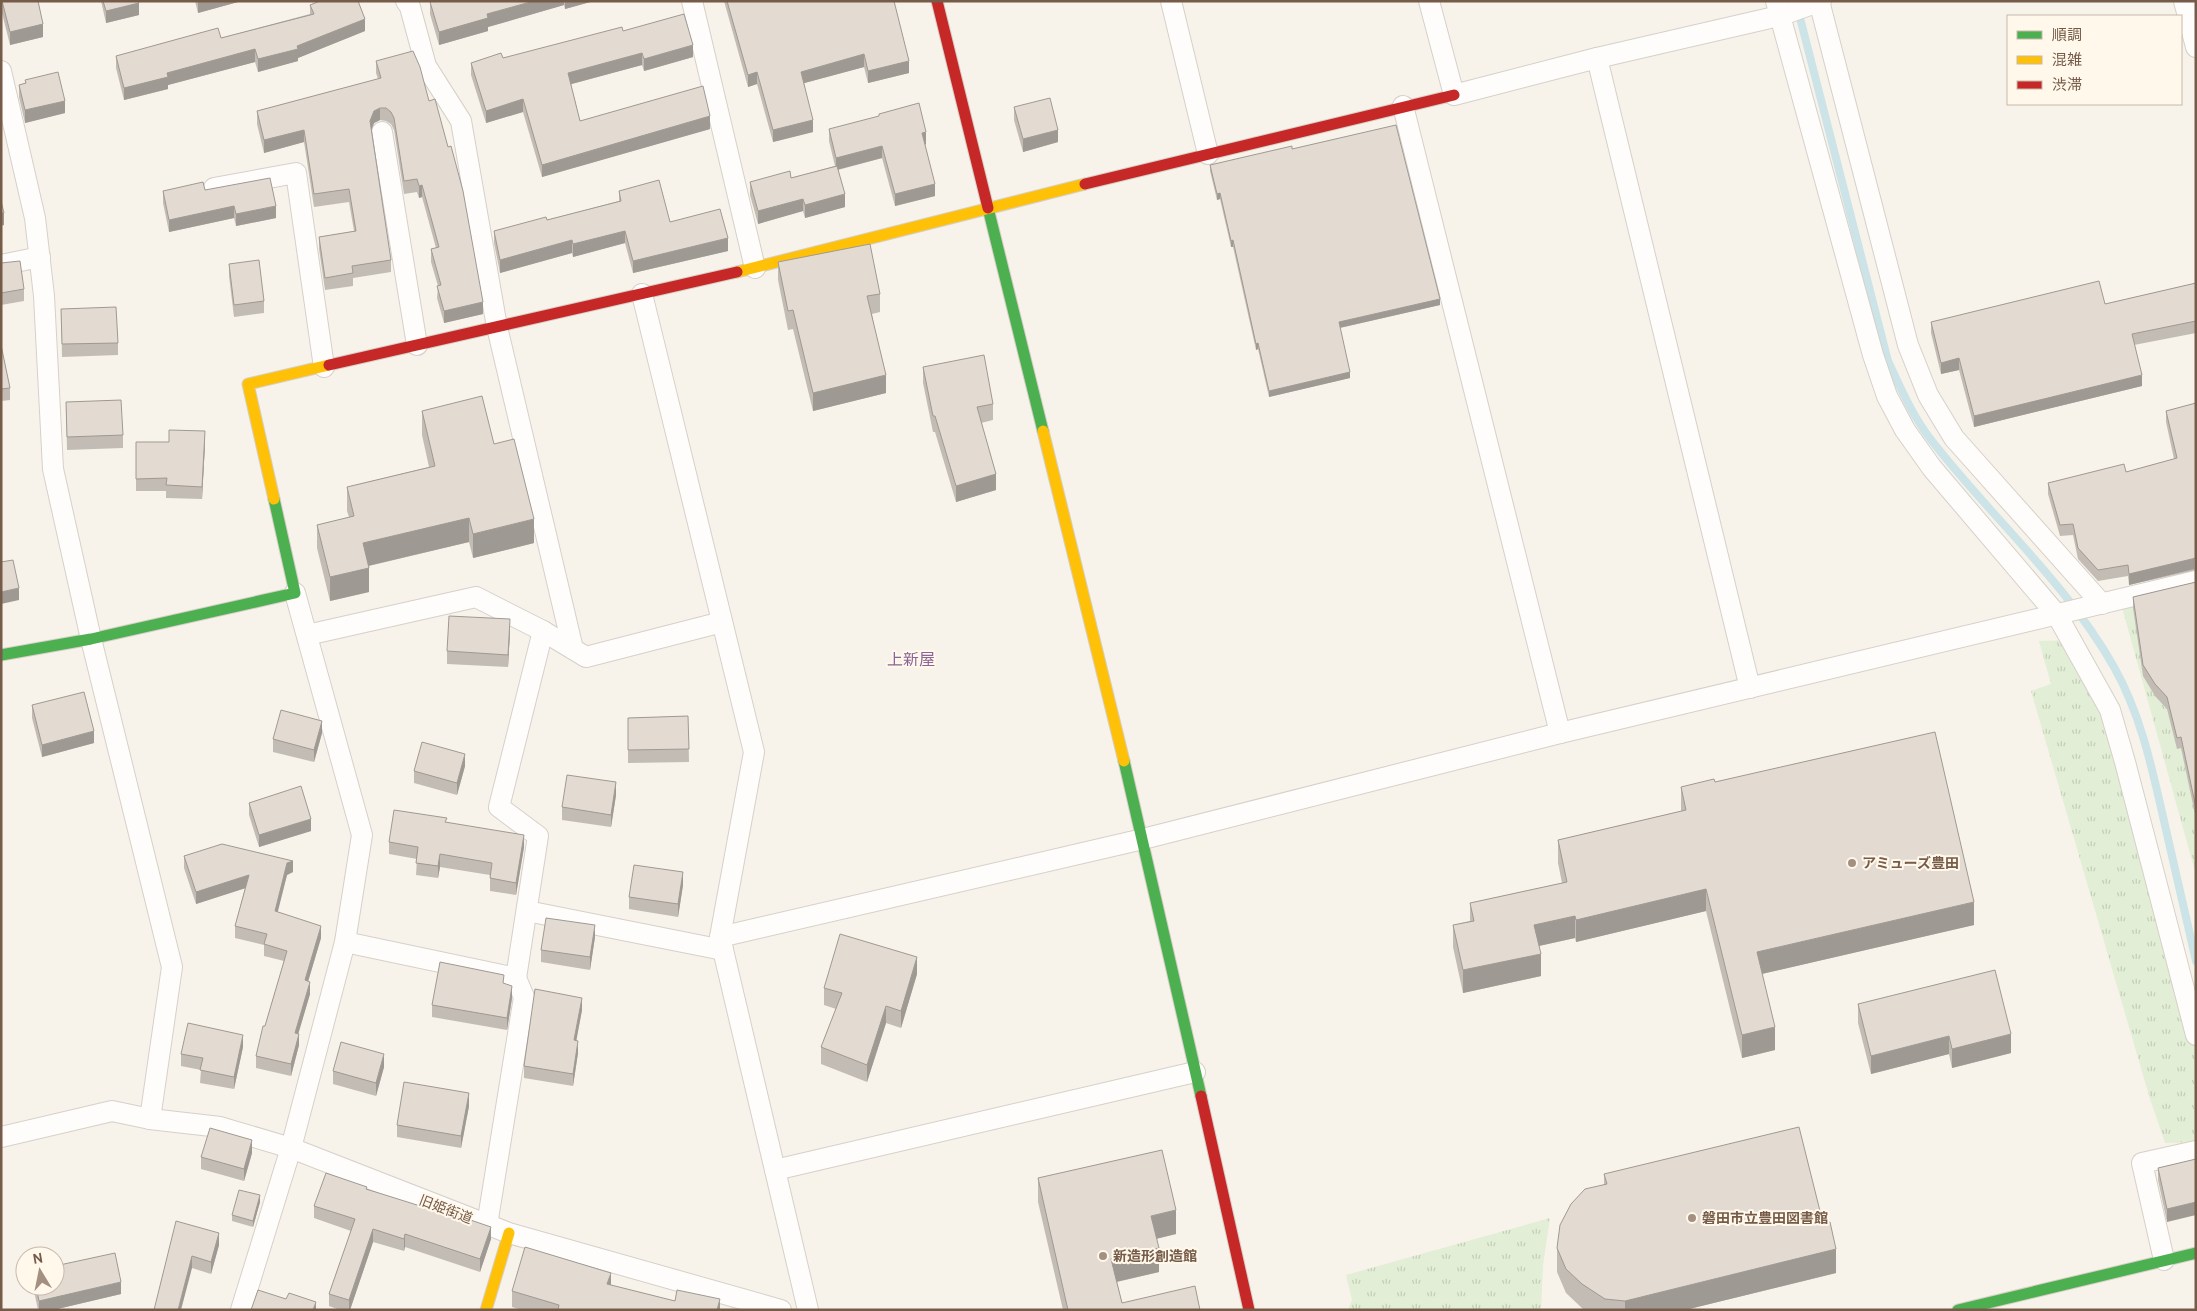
<svg xmlns="http://www.w3.org/2000/svg" width="2197" height="1311" font-family="Cabin,'Noto Sans JP',sans-serif">
<defs>
<pattern id="grass-tufts" width="24" height="20" patternUnits="userSpaceOnUse" patternTransform="scale(1.25)"><rect width="24" height="20" fill="#e2eed5"/><path d="M3 7l-1-3M5 7V3M7 7l1-3M15 17l-1-3M17 17v-4M19 17l1-3" fill="none" stroke="#c5ceb8"/></pattern>
</defs>
<rect width="100%" height="100%" fill="#f7f3ea"/>
<g fill="url(#grass-tufts)">
<path d="M2196,581v294l-76,-275z"/>
<path d="M2070,640l42,79 84,309v114l-31,1 -15,-44 -119,-408 20,-7 -12,-43z"/>
<path d="M1550,1218l-7,47 -2,45h-193l4,-10 -6,-25z"/>
</g>
<g fill="none" stroke-linecap="round" stroke-linejoin="round">
<path stroke="#cce4e7" stroke-width="8" d="M1798,10l90,351c13,28 25,56 44,80 59,76 134,141 182,226 27,48 38,101 50,154 11,47 21,93 32,140"/>
<defs>
<g id="street">
<path d="M406,1l4,6 16,59 35,55 36,206 76,322"/>
<path d="M692,1l63,267"/>
<path d="M1171,1l37,153"/>
<path d="M1429,1l25,94 143,-37 182,-42 42,-15"/>
<path d="M1776,1l97,354 14,41 18,34 27,38 125,147 53,95 15,52 71,273"/>
<path d="M1819,1l89,344 20,50 26,43 148,166"/>
<path d="M2184,1l12,46"/>
<path d="M1597,58l153,630"/>
<path d="M1,71l34,147 9,78 9,173 38,170 81,328 -22,152"/>
<path d="M1403,106l157,627"/>
<path d="M382,132l35,213"/>
<path d="M214,188l82,-15 28,194"/>
<path d="M1,265l39,-8"/>
<path d="M642,294l112,458 -34,185 88,373"/>
<path d="M307,635l169,-38 67,34 43,26 136,-35"/>
<path d="M527,911l196,39"/>
<path d="M720,937l423,-98 417,-106 636,-152"/>
<path d="M345,942l171,36 8,19 -37,228"/>
<path d="M516,978l22,-142 -39,-29 44,-176"/>
<path d="M1,1137l111,-26 38,8 70,8 71,21 218,85 272,77"/>
<path d="M775,1170l420,-98"/>
<path d="M2164,1260l-22,-97 54,-12"/>
<path d="M241,1310l50,-162 54,-206 17,-107 -67,-242"/>
</g>
<g id="fast">
<path d="M988,208l55,223"/>
<path d="M1,655l90,-16 204,-46 -21,-94"/>
<path d="M1124,761l77,335"/>
<path d="M1958,1310l238,-57"/>
</g>
<g id="slow">
<path d="M737,272l348,-88"/>
<path d="M1043,431l81,330"/>
<path d="M274,499l-26,-115 81,-19"/>
<path d="M486,1310l23,-77"/>
</g>
<g id="jam">
<path d="M937,1l51,207"/>
<path d="M1085,184l369,-89"/>
<path d="M329,365l408,-93"/>
<path d="M1201,1096l48,214"/>
</g>
</defs>
<use href="#street" stroke="#d6d0c8" stroke-width="22"/>
<use href="#fast" stroke="#d6cfc6" stroke-width="13"/>
<use href="#slow" stroke="#d6cfc6" stroke-width="13"/>
<use href="#jam" stroke="#d6cfc6" stroke-width="13"/>
<use href="#street" stroke="#fefdfc" stroke-width="20"/>
<use href="#fast" stroke="#4caf50" stroke-width="11"/>
<use href="#slow" stroke="#ffc107" stroke-width="11"/>
<use href="#jam" stroke="#c62828" stroke-width="11"/>
</g>
<g fill="#c3bcb5">
<path d="M1,1h37l5,36 -33,8 -9,-36z"/>
<path d="M101,1h37l1,14 -33,8z"/>
<path d="M195,1h43v1l-40,11z"/>
<path d="M433,1h161l-29,8 -1,-4 -76,22v4l-49,14 -9,-31v-12z"/>
<path d="M724,1h170l15,72 -41,10 -4,-16 -60,16 9,49 -40,10 -16,-58 -9,3z"/>
<path d="M310,5l55,26 -67,27v3l-40,11 -3,-10 -87,23v4l-44,11 -8,-32v-12l105,-18 89,-24z"/>
<path d="M623,31l70,26 -49,14 -2,-6 -71,19 9,37 130,8 -168,48 -19,-65 -37,11 -15,-48v-12l32,-5z"/>
<path d="M376,61l107,253 -39,9 -7,-25 1,-12 -7,-24v-13l5,-1 -14,-51 -3,1 -2,-6 -13,2 -10,-64 -3,-6 -5,-3 -6,-1 -6,3 -2,7 19,130v12l-38,6v8l-28,4 -6,-41v-12l35,-6 -5,-29 -35,5 -10,-65 -40,11 -7,-29v-13l121,-32 -2,-6z"/>
<path d="M25,80l40,33 -40,10 -6,-26v-12l6,-2z"/>
<path d="M1014,107l44,35 -35,10 -9,-32z"/>
<path d="M829,129l97,15 -1,1 10,51 -40,10 -13,-48 -44,12 7,37 -40,11 -2,-7 -45,13 -8,-29v-13l41,-4 44,-12 -6,-25z"/>
<path d="M1292,149l148,156 -100,23 10,50 -81,19 -11,-48 -2,1 -23,-103h-2l-11,-48 -3,1 -7,-29v-6z"/>
<path d="M205,190l71,28 -40,8 -2,-8 -65,14 -6,-29v-12z"/>
<path d="M619,191l51,31 58,29 -95,22 -8,-30 -52,14 -1,-4 -72,20 -6,-30v-12l53,-11 72,-19z"/>
<path d="M778,262l102,32v18l-8,2 14,79 -73,18 -20,-82 -5,1 -10,-50z"/>
<path d="M1,263l23,26v12l-23,4z"/>
<path d="M229,264l35,37v12l-30,4 -5,-41z"/>
<path d="M2196,283v50l-62,12 8,41 -168,41 -15,-57 -18,4 -10,-41v-11l174,-18z"/>
<path d="M61,309l57,34v12l-56,2z"/>
<path d="M1,345l9,43v12l-9,1z"/>
<path d="M923,367l70,37v16l-12,3 15,67 -40,12 -21,-70h-2l-10,-49z"/>
<path d="M66,402l57,33v13l-56,2z"/>
<path d="M2196,403v167l-67,15 -1,-9 -30,5 -20,-22 -5,-24 -13,1 -12,-42v-11l78,-11 48,-13 -8,-37v-11z"/>
<path d="M422,411l72,33 40,99 -61,15 -4,-16 -100,24v26l-39,9 -13,-53v-23l32,-8 -2,-6v-24l82,-20 -7,-32z"/>
<path d="M136,442l69,2 -3,55 -36,-1v-7h-30z"/>
<path d="M2196,582v237l-15,-71 -4,1 -10,-40 -12,-13 -12,-20 -10,-68v-11z"/>
<path d="M510,632l-2,35 -61,-3v-13z"/>
<path d="M32,705l62,38 -52,14 -10,-39z"/>
<path d="M688,716l1,46 -61,1v-45z"/>
<path d="M322,733l-8,29 -41,-10v-13z"/>
<path d="M465,766l-8,29 -43,-12v-12z"/>
<path d="M1715,782l259,143 -212,49 13,76 -33,8 -36,-147 -130,31 -1,-4 -36,8 2,30 -78,17 -10,-46v-22l17,-4v-18l92,-20 -4,-20v-23l123,-29v-24z"/>
<path d="M616,795l-5,32 -49,-7v-13z"/>
<path d="M249,803l62,28 -52,16 -10,-32z"/>
<path d="M447,822l77,25 -8,48 -26,-4v-16l-50,-8 -2,11 -22,-3 1,-16 -28,-5v-12z"/>
<path d="M184,856l109,16 -6,3 -10,37 44,26 -13,43 2,13 -12,40 1,11 -8,31 -35,-8v-12l28,-95 -20,-5v-11l-29,-7v-12l10,-38 -49,16 -12,-36z"/>
<path d="M683,885l-5,32 -49,-8v-12z"/>
<path d="M595,937l-5,33 -49,-8v-12z"/>
<path d="M917,974l-16,54 -15,-5 -19,59 -46,-18v-17l15,-38 -12,-4v-17z"/>
<path d="M512,998l-5,32 -75,-13v-12z"/>
<path d="M1858,1004l153,49 -59,15 -3,-14 -78,20 -13,-51z"/>
<path d="M582,1010l-6,31 2,12 -5,33 -49,-8v-12z"/>
<path d="M243,1047l-9,42 -34,-6 1,-13 -20,-4v-12z"/>
<path d="M384,1067l-8,29 -43,-12v-13z"/>
<path d="M469,1106l-8,42 -64,-11v-12z"/>
<path d="M252,1153l-8,28 -43,-12v-12z"/>
<path d="M2196,1159l-29,63 -9,-42v-12z"/>
<path d="M1604,1174l219,49 13,50 -151,37h-101l-18,-17 -9,-21v-24l47,-64z"/>
<path d="M1038,1178l138,56 -20,5 3,33 -42,10 5,21 78,7h-137l-25,-108z"/>
<path d="M367,1189l124,50 -11,33 -75,-25 -1,4 -31,-9 -23,68h-10l-11,-4v-12l22,-63 -37,-13v-12z"/>
<path d="M260,1202l-7,25 -21,-6v-6z"/>
<path d="M176,1221l43,24 -8,29 -19,-6z"/>
<path d="M611,1285l64,16 45,9h-198l-10,-3v-16z"/>
<path d="M33,1286h22l66,8 -68,16h-15z"/>
</g>
<g fill="#9f9993">
<path d="M198,1h40v1l-40,11z"/>
<path d="M534,1h30v4l-76,22v4l-49,14v-13l48,-18z"/>
<path d="M565,1h29l-29,8z"/>
<path d="M139,3v12l-33,8v-12z"/>
<path d="M365,19v12l-67,27v3l-40,11v-13l39,-13z"/>
<path d="M43,24v13l-33,8v-13z"/>
<path d="M693,45v12l-49,14v-12z"/>
<path d="M255,49v13l-87,23v4l-44,11v-12l43,-15z"/>
<path d="M642,53v12l-74,20v-12z"/>
<path d="M864,54v13l-63,17v-12z"/>
<path d="M909,61v12l-41,10v-12z"/>
<path d="M757,72v12l-9,3v-12z"/>
<path d="M523,99v13l-37,11v-12z"/>
<path d="M65,101v12l-40,10v-13z"/>
<path d="M380,108v12l-6,3 -4,10v-12l4,-10z"/>
<path d="M1,116h1v12l-1,1z"/>
<path d="M710,116v13l-168,48v-12z"/>
<path d="M813,120v12l-40,10v-12z"/>
<path d="M304,130v12l-40,11v-13z"/>
<path d="M1058,130v12l-35,10v-13z"/>
<path d="M926,132v12l-4,2v-13z"/>
<path d="M882,146v12l-46,12v-12z"/>
<path d="M935,184v12l-40,10v-12z"/>
<path d="M422,185v12l-3,1v-12z"/>
<path d="M1220,193v6l-3,1v-6z"/>
<path d="M845,194v13l-40,11v-13z"/>
<path d="M803,199v12l-45,13v-13z"/>
<path d="M234,206v12l-65,14v-12z"/>
<path d="M276,206v12l-40,8v-12z"/>
<path d="M1,213h3v12l-3,1z"/>
<path d="M625,231v12l-52,14v-13z"/>
<path d="M728,238v13l-95,22v-12z"/>
<path d="M572,240v13l-72,20v-13z"/>
<path d="M1233,240v7h-2v-6z"/>
<path d="M1440,299v6l-101,23v-6z"/>
<path d="M483,302v12l-39,9v-12z"/>
<path d="M1258,343v6l-2,1v-6z"/>
<path d="M1959,358v12l-18,4v-11z"/>
<path d="M1350,372v6l-81,19v-6z"/>
<path d="M886,375v18l-73,18v-18z"/>
<path d="M2142,375v11l-168,41v-11z"/>
<path d="M205,431v13l-3,55v-12z"/>
<path d="M996,474v16l-40,12v-16z"/>
<path d="M469,518v24l-106,25v-24z"/>
<path d="M534,519v24l-61,15v-24z"/>
<path d="M2194,558v11l-65,16v-11z"/>
<path d="M369,568v24l-39,9v-24z"/>
<path d="M19,588v12l-18,4v-12z"/>
<path d="M510,619v13l-2,35v-12z"/>
<path d="M322,721v12l-8,29v-12z"/>
<path d="M94,731v12l-52,14v-12z"/>
<path d="M465,754v12l-8,29v-12z"/>
<path d="M616,782v13l-5,32v-12z"/>
<path d="M311,819v12l-52,16v-12z"/>
<path d="M524,835v12l-8,48v-12z"/>
<path d="M440,854v13l-2,11v-12z"/>
<path d="M293,861v11l-6,3 -12,48v-12l12,-48z"/>
<path d="M683,872v13l-5,32v-13z"/>
<path d="M249,875v12l-53,17v-12z"/>
<path d="M1706,889v22l-130,31v-22z"/>
<path d="M1974,902v23l-217,50v-23z"/>
<path d="M1575,916v22l-41,9v-22z"/>
<path d="M595,925v12l-5,33v-13z"/>
<path d="M321,926v12l-16,54v-12z"/>
<path d="M1541,954v22l-78,17v-23z"/>
<path d="M917,957v17l-16,54v-17z"/>
<path d="M310,982v12l-15,51v-12z"/>
<path d="M512,986v12l-5,32v-12z"/>
<path d="M582,998v12l-8,43v-13z"/>
<path d="M886,1006v17l-19,59v-17z"/>
<path d="M1775,1027v23l-33,8v-23z"/>
<path d="M299,1034v11l-8,31v-12z"/>
<path d="M2011,1034v19l-59,15v-19z"/>
<path d="M243,1035v12l-9,42v-12z"/>
<path d="M1949,1036v18l-78,20v-18z"/>
<path d="M578,1041v12l-5,33v-12z"/>
<path d="M384,1054v13l-8,29v-13z"/>
<path d="M469,1093v13l-8,42v-12z"/>
<path d="M252,1140v13l-8,28v-12z"/>
<path d="M260,1195v7l-7,25v-6z"/>
<path d="M2196,1202v13l-29,7v-13z"/>
<path d="M1176,1210v24l-25,6v-24z"/>
<path d="M491,1227v12l-11,33v-13z"/>
<path d="M373,1229v13l-23,68h-1v-10z"/>
<path d="M219,1233v12l-8,29v-12z"/>
<path d="M405,1234v13l-1,4v-12z"/>
<path d="M1159,1248v24l-48,11v-24z"/>
<path d="M1836,1249v24l-151,37h-60v-9z"/>
<path d="M192,1256v12l-11,42h-3z"/>
<path d="M611,1273v15l-4,-4z"/>
<path d="M121,1282v12l-68,16h-14v-9z"/>
<path d="M720,1299v11h-3z"/>
<path d="M316,1302v8h-3z"/>
</g>
<g fill="#e3dbd2" stroke="#9f9993">
<path d="M2,1h36l5,23 -33,8z"/>
<path d="M103,1h35l1,2 -33,8z"/>
<path d="M320,1h38l7,18 -68,27 1,3 -40,10 -3,-10 -88,24 1,4 -44,11 -8,-32 102,-28 3,10 93,-24 -4,-9z"/>
<path d="M433,1h101l-47,13 1,4 -49,14 -9,-30z"/>
<path d="M727,1h167l15,60 -41,10 -4,-17 -63,18 12,48 -40,10 -16,-58 -9,3z"/>
<path d="M684,14l9,31 -49,14 -2,-6 -74,20 12,48 123,-35 7,30 -168,49 -19,-66 -37,12 -15,-48 30,-10 2,5 119,-31 1,4z"/>
<path d="M413,51l7,16 9,34 6,-2 13,48 3,-1 12,45 20,111 -39,9 -7,-25 4,-1 -10,-36 8,-2 -17,-62 -3,1 -2,-7 -13,2 -10,-63 -3,-6 -5,-4h-6l-6,3 -4,10 21,139 -39,6 1,7 -28,5 -6,-41 37,-6 -7,-42 -35,5 -10,-64 -40,10 -7,-29 124,-33 -5,-17z"/>
<path d="M58,72l7,29 -40,9 -6,-25 7,-2 -1,-3z"/>
<path d="M1050,98l8,32 -35,9 -9,-32z"/>
<path d="M919,103l7,29 -4,1 13,51 -40,10 -13,-48 -46,12 -7,-29 50,-13v-2z"/>
<path d="M1396,125l44,174 -101,23 11,50 -81,19 -11,-48 -2,1 -23,-104 -2,1 -11,-48 -3,1 -7,-29 82,-19v3z"/>
<path d="M837,166l8,28 -40,11 -2,-6 -45,12 -8,-29 40,-11 1,7z"/>
<path d="M270,178l6,28 -40,8 -2,-8 -65,14 -6,-29 40,-9 2,8z"/>
<path d="M659,180l11,42 50,-13 8,29 -95,23 -8,-30 -52,13 -1,-4 -72,20 -6,-29 52,-14 1,3 74,-19 -2,-10z"/>
<path d="M1,201l3,12h-3z"/>
<path d="M870,244l10,50 -13,2 19,79 -73,18 -20,-83 -5,1 -10,-49z"/>
<path d="M259,260l5,41 -30,4 -5,-41z"/>
<path d="M20,261l4,28 -23,4v-30z"/>
<path d="M2099,281l6,23 91,-21v38l-64,13 10,41 -168,41 -15,-58 -18,5 -10,-41z"/>
<path d="M116,307l2,36 -56,1 -1,-35z"/>
<path d="M1,345l9,43 -9,1z"/>
<path d="M984,355l9,49 -16,3 19,67 -40,12 -21,-70h-2l-10,-49z"/>
<path d="M482,396l12,48 20,-5 20,80 -61,15 -4,-16 -106,25 6,25 -39,9 -13,-52 37,-9 -7,-29 88,-21 -13,-55z"/>
<path d="M121,400l2,35 -56,2 -1,-35z"/>
<path d="M2196,403v155l-67,16 -1,-9 -30,5 -20,-22 -5,-24 -13,1 -12,-42 76,-19 2,8 51,-14 -11,-47z"/>
<path d="M169,430l36,1 -3,56 -36,-2 1,-7 -31,1v-37h33z"/>
<path d="M13,560l6,28 -18,4v-30z"/>
<path d="M2196,582v226l-15,-71 -4,1 -10,-41 -12,-13 -12,-19 -10,-68z"/>
<path d="M449,616l61,3 -2,36 -61,-4z"/>
<path d="M84,692l10,39 -52,14 -10,-40z"/>
<path d="M281,710l41,11 -8,29 -41,-11z"/>
<path d="M688,716l1,33 -61,1v-32z"/>
<path d="M1935,732l39,170 -217,50 18,75 -33,8 -36,-146 -130,31 -1,-4 -41,9 7,29 -78,16 -10,-45 21,-4 -4,-18 97,-21 -9,-42 128,-30 -5,-23 33,-8 1,3z"/>
<path d="M422,742l43,12 -8,29 -43,-12z"/>
<path d="M567,775l49,7 -5,33 -49,-8z"/>
<path d="M301,786l10,33 -52,16 -10,-32z"/>
<path d="M394,810l53,8 -2,4 79,13 -8,48 -26,-5 2,-15 -52,-9 -2,12 -22,-3 2,-16 -29,-5z"/>
<path d="M222,844l71,17 -6,2 -12,48 46,15 -16,54 5,2 -15,51 4,1 -8,30 -35,-8 7,-30h2l22,-75 -23,-7 3,-10 -32,-8 14,-51 -53,17 -12,-36z"/>
<path d="M634,865l49,7 -5,32 -49,-7z"/>
<path d="M546,918l49,7 -5,32 -49,-7z"/>
<path d="M840,934l77,23 -16,54 -15,-5 -19,59 -46,-18 21,-54 -18,-5z"/>
<path d="M440,962l64,13 -1,8 9,3 -5,32 -75,-13z"/>
<path d="M1995,970l16,64 -59,15 -3,-13 -78,20 -13,-52z"/>
<path d="M535,989l47,9 -8,42 4,1 -5,33 -49,-8z"/>
<path d="M188,1023l55,12 -9,42 -34,-7 3,-12 -22,-4z"/>
<path d="M341,1042l43,12 -8,29 -43,-12z"/>
<path d="M404,1082l65,11 -8,43 -64,-11z"/>
<path d="M1799,1127l24,96 7,-1 6,27 -211,52 -20,-2 -23,-15 -16,-15 -9,-21 3,-23 11,-21 14,-15 22,-5 -3,-10z"/>
<path d="M210,1128l42,12 -8,29 -43,-12z"/>
<path d="M1162,1150l14,60 -25,6 8,32 -48,11 11,44 73,-17 5,24h-132l-30,-132z"/>
<path d="M2196,1159v43l-29,7 -9,-41z"/>
<path d="M326,1173l41,14 -1,2 83,26 1,-2 41,14 -11,32 -75,-25 -1,5 -31,-10 -24,71 -20,-6 26,-75 -41,-13z"/>
<path d="M239,1190l21,5 -7,26 -21,-6z"/>
<path d="M176,1221l43,12 -8,29 -19,-6 -14,54h-24z"/>
<path d="M525,1247l86,26 -4,11 68,17 2,-11 43,9 -3,11h-159l1,-5 -47,-14z"/>
<path d="M115,1253l6,29 -82,19 -3,-15h19v-20z"/>
<path d="M258,1290l28,9 3,-6 27,9 -3,8h-62z"/>
</g>
<g fill="#a39081" stroke="#fff8eb" stroke-width="2">
<circle cx="1852" cy="863" r="5"/>
<circle cx="1692" cy="1218" r="5"/>
<circle cx="1103" cy="1256" r="5"/>
</g>
<g text-anchor="middle" stroke-width="4" stroke-linejoin="round" paint-order="stroke">
<g font-size="14" font-weight="bold" fill="#765b49" stroke="#fff8eb" text-anchor="start">
<text x="1862" y="868">アミューズ豊田</text>
<text x="1702" y="1223">磐田市立豊田図書館</text>
<text x="1113" y="1261">新造形創造館</text>
</g>
<g font-size="14" fill="#765b49" stroke="#fff8eb">
<text transform="translate(446 1209) rotate(21)" y="5">旧姫街道</text>
</g>
<g font-size="16" fill="#8a6599" stroke="#fff8eb">
<text x="911" y="665">上新屋</text>
</g>
</g>
<rect width="2197" height="1311" fill="none" stroke="#765b49" stroke-width="5"/>
<rect x="2007" y="15" width="175" height="90" fill="#fff8eb" stroke="#c8b9aa"/>
<rect x="2017" y="31" width="25" height="8" fill="#4caf50" stroke="#c8b9aa"/>
<text x="2052" y="40" font-size="15" fill="#765b49">順調</text>
<rect x="2017" y="56" width="25" height="8" fill="#ffc107" stroke="#c8b9aa"/>
<text x="2052" y="65" font-size="15" fill="#765b49">混雑</text>
<rect x="2017" y="81" width="25" height="8" fill="#c62828" stroke="#c8b9aa"/>
<text x="2052" y="90" font-size="15" fill="#765b49">渋滞</text>
<g transform="translate(40 1271) rotate(350)"><circle r="24" fill="#fff8eb" stroke="#c8b9aa"/>
<path d="M0-4L9 19L0 12L-9 19Z" fill="#a39081"/>
<text y="-8" font-size="14" font-weight="bold" text-anchor="middle" fill="#765b49">N</text>
</g>
</svg>
